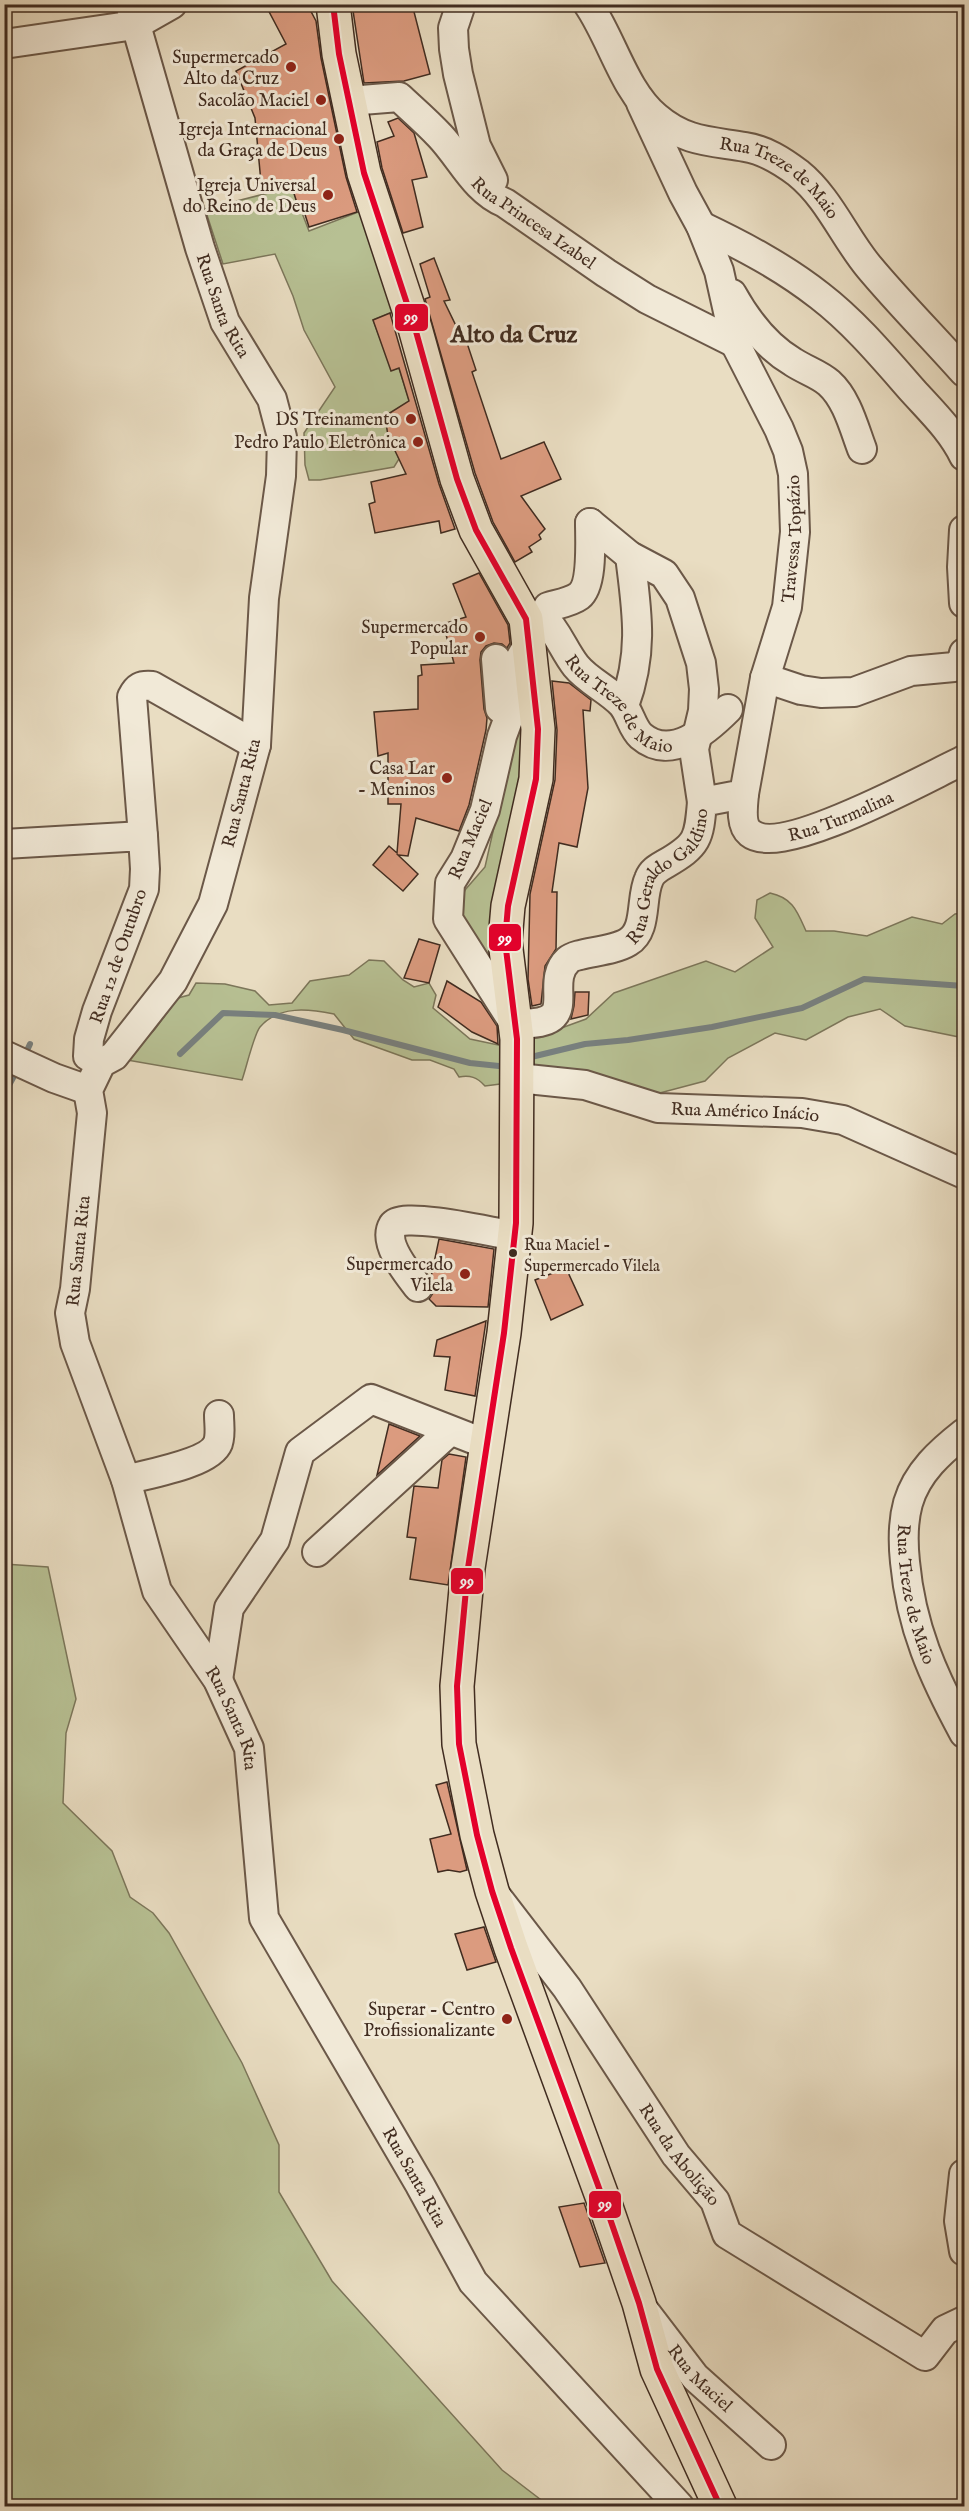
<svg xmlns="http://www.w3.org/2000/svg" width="969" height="2511" font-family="'IM FELL English',serif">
<rect width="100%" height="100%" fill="#e9ddc2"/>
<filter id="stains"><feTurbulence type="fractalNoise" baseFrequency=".00333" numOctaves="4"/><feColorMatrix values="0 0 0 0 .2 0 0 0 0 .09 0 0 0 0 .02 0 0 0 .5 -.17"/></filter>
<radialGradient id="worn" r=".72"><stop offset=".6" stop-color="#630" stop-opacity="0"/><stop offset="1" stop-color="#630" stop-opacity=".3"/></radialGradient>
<g fill="#b7c093" stroke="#7c765a" stroke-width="1.5">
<path d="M292,187l17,44 57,-22 34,100 -27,11 19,50 7,-2 11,35 -25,13 14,43 -5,8 -74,13h-11l-4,-15 -1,-32 31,-46 -31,-57 -11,-34 -18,-42 -52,10 -18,-55z"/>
<path d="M523,699l3,55 -19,258 -49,-104 7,-18 20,-23z"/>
<path d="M770,893c23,5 27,18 36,38h28l33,5 45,-19 30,7 13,-10 9,-1v125l-59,-12 -25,-17 -32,8 -42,23 -31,-7 -47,25 -23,23 -49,13 -126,-25 1,-30 55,-20 28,-26 92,-32 29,11 38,-25 -18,-29 2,-18z"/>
<path d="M369,960l15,1 19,19 11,7 15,-4 7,12 -3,13 37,31 38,8v36l-23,3c-8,-9 -15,-11 -26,-9l-5,-8 -24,-9h-18l-58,-21 -20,-25c-25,-5 -55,-9 -74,13 -6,7 -14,42 -18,53l-115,-20 28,-31 23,-31 11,-3 7,-12 29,1 30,7 14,14 23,-2 18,-22 39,-6z"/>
<path d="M4,1564l44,3 28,132 -10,34 -3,70 49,48 18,46 23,16 16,20 73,130 37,82v47l53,89 170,189 47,36h-544z"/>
</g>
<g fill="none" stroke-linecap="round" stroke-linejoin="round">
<g stroke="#78807f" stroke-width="6">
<path d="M180,1054l43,-41 52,2 68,15 127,33 29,3 9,-3"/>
<path d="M24,1057l6,-13"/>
<path d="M527,1058l58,-14 43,-4 84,-13 90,-19 62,-29 100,7"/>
<path d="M4,1094l14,-25"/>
</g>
</g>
<g fill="#db9b7f" stroke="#412c20" stroke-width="1.5">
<path d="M265,4h42l9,17 5,37 25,119 11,35 -48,15 -8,-25 -4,1 -5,-16 -30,6 -7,-75 -19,-47 50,-27z"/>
<path d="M352,4h60l18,70 -26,7 -40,2z"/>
<path d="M398,118l16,15 13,44 -15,3 11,47 -20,6 -21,-65 -5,-26 17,-6 -6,-14z"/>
<path d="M434,258l16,42 -6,1 18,37 3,-1 11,33 -4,2 29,87 43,-17 17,37 -40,17 24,33 -6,6 2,4 -12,8 3,5 -17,10 -22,-40 -18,-49 -50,-174 5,-2 -10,-33z"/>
<path d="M390,313l49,171 16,45 -14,4 -2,-12 -64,12 -6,-29 6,-2 -4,-20 35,-8 -18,-38 -3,-20 24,-15 -10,-33 -8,3 -18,-51z"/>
<path d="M479,573l29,52 2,18 -3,5 -5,-4 -8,-1 -8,3 -5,6 -1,8 4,49 3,9 -1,12 -17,75 -10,26 -43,-13 -8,38 -10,-1 20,19 -15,17 -30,-26 16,-19 8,7 4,-49h-13v-51l-10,3 -4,-44 44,-3v-33l4,-1 -1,-10 33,-2 -11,-39 23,-7 -13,-33z"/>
<path d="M552,681l17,2 22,17 -1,11 -7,-1 5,78 -11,59 -18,-4 -7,49h5l-1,57 -11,17 -4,38 -9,2 -4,-27 2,-85 25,-114 2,-50z"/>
<path d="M419,939l21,6 -11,38 -25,-5z"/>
<path d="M447,981l34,21 16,24 1,18 -26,-12 -34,-25z"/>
<path d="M575,992h14l-1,23 -17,4 3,-13z"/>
<path d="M439,1239l55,10 -6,58 -52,-1 -7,-7 4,-6 1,-9 -3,-7z"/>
<path d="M566,1268l17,37 -32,15 -16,-40z"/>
<path d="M486,1321l-11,75 -30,-6 5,-33 -16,-1 3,-16z"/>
<path d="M389,1424l31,12 -43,39z"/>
<path d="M449,1454l17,3 -18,128 -38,-6 6,-41 -9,-1 7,-51 24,2 4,-28z"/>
<path d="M447,1782l20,88 -7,2 -12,-2 -10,2 -8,-33 21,-5 -15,-49z"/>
<path d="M484,1927l12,35 -29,8 -12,-36z"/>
<path d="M584,2203l21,60 -25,4 -21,-60z"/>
</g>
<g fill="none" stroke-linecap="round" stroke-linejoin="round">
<defs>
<g id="minor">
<path id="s1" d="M130,4l70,244 25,74 47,77 10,38 -1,39 -17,122 -8,147 -43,159 -40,77 -59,75 -13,7 -13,27 4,23 -17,176 -5,24 5,30 51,137 31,111 61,89 31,68 15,170 156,267 53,97 206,224"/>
<path d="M461,4l-8,24 1,21 4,25 18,72 17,34"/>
<path id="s2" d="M588,4c24,35 36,86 68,113 29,25 54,24 89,30 20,3 37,14 53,26 31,25 46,64 71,94 30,36 64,70 95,105"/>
<path d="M4,44l131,-19 37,-21"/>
<path id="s3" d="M349,101l50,-4c14,13 28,25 41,39 21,22 35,55 65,67l101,70 41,26 88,44"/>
<path d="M701,226c42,20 82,41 119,70 35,27 64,62 93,95 19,21 39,40 51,65"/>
<path d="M732,294c15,27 34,52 61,68 12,8 26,12 36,21 18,16 25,45 33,66"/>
<path d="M590,523l40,33 34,18 16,24 21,65 3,26 -1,22 -9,38 8,53"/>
<path d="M964,530l-2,37 2,36"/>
<path d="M543,617l5,-10c10,-3 23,-5 31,-11 14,-11 11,-56 11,-73"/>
<path id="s4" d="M526,619l17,-2c15,15 21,34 33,49 12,15 33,24 46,38 8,9 10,24 19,32 30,26 66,-6 87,-27"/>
<path id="s5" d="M528,645l-11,19 -2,37 -13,35 -17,74 -20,49 -15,24 -2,36 66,104c73,5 27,-38 54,-63 9,-8 44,-8 60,-18 20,-12 12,-44 21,-63 3,-8 9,-11 16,-15 33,-19 34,-25 37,-62l42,-8 21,-116 22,-71 8,-75 -2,-58 -5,-23 -9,-22 -44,-86 -16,-72 -18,-45 -18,-33 -42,-90"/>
<path d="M496,659l4,49"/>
<path d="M765,678l36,12 20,3 33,-1 57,-21 43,-4 8,-6 2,-8"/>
<path d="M624,706c20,-54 13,-95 6,-150"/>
<path id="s6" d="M744,794c-1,11 -4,31 6,39 32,26 179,-57 214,-73"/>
<path d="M143,836l-11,-139c5,-10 9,-12 20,-11l104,59"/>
<path d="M4,844l139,-8 2,33 -1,20 -47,122 -8,28 -1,17 13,7"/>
<path d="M4,1055l50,23 34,12"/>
<path id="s7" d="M518,1078l67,7 73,23 144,5 41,7 121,54"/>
<path d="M418,1287c-10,-13 -36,-44 -25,-62 9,-14 104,8 122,11"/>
<path id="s8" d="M964,1433c-23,18 -47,39 -56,70 -5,18 -5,40 -3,59 6,65 28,114 59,171"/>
<path d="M126,1480c20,-6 84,-16 92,-37 3,-9 1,-19 1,-28"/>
<path d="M317,1552l133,-121"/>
<path d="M218,1680l11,-72 46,-68 25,-88 71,-53 115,45"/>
<path id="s9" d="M497,1897l70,91 109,167 39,46 12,33 198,122 20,-26 19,-9"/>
<path d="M964,2174l-5,47 5,30"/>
<path id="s10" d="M643,2309l52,68 76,68"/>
</g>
<path id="major" d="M333,4l6,50 25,119 51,155 42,151 19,51 50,89 12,110 -2,50 -28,127 -3,35 12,98 -1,184 -12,110 -36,235 -11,118 2,58 18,91 15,56 19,57 95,259 33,96 18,66 63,137"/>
</defs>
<use href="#minor" stroke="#6b5848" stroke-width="32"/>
<use href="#major" stroke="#412c20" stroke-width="36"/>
<use href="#minor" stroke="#f1e9d7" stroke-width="28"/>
<use href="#major" stroke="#e9ddc2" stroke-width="33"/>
<defs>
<path id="bus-1" d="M333,4l6,50 25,119 51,155 42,151 19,51 50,89 12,110 -2,50 -28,127 -3,35 12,98 -1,184 -12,110 -36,235 -11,118 2,58 18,91 15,56 19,57 95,259 33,96 18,66 63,137"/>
</defs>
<use href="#bus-1" stroke="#f1e9d7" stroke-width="10"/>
<use href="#bus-1" stroke="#e4002b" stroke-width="6"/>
</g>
<g fill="#8f2418" stroke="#f1e9d7" stroke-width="2">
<circle cx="291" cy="67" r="6"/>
<circle cx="321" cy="100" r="6"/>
<circle cx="339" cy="139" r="6"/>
<circle cx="328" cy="195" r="6"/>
<circle cx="411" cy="419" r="6"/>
<circle cx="418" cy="442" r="6"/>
<circle cx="480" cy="637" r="6"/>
<circle cx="447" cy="778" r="6"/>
<circle cx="465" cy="1274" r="6"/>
<circle cx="507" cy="2019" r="6"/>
</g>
<circle fill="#412c20" stroke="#f1e9d7" stroke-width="2" cx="513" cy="1253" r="5"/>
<g text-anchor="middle" stroke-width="6" stroke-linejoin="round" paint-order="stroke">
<g font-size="16" fill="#412c20" stroke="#f1e9d7" text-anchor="start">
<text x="524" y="1250">Rua Maciel -<tspan x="524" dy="21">Supermercado Vilela</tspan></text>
</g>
<g font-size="18" fill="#412c20" stroke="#f1e9d7" text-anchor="end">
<text x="279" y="63">Supermercado<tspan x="279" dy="21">Alto da Cruz</tspan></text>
<text x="309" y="106">Sacolão Maciel</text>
<text x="327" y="135">Igreja Internacional<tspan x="327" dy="21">da Graça de Deus</tspan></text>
<text x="316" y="191">Igreja Universal<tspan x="316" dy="21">do Reino de Deus</tspan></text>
<text x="399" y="425">DS Treinamento</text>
<text x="406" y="448">Pedro Paulo Eletrônica</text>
<text x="468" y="633">Supermercado<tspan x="468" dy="21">Popular</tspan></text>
<text x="435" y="774">Casa Lar<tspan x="435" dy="21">- Meninos</tspan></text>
<text x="453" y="1270">Supermercado<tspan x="453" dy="21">Vilela</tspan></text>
<text x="495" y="2015">Superar - Centro<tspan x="495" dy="21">Profissionalizante</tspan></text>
</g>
<g font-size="18" fill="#412c20" stroke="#f1e9d7">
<text dy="6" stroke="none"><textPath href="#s2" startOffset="274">Rua Treze de Maio</textPath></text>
<text dy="6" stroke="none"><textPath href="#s3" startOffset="236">Rua Princesa Izabel</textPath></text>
<text dy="6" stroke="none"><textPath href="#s1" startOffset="316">Rua Santa Rita</textPath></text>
<text dy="6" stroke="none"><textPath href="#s5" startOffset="1048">Travessa Topázio</textPath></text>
<text dy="6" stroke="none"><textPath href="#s4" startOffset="136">Rua Treze de Maio</textPath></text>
<text transform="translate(241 793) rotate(-76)" y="6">Rua Santa Rita</text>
<text dy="6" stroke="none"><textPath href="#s6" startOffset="136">Rua Turmalina</textPath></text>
<text transform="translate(470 839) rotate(-67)" y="6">Rua Maciel</text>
<text dy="6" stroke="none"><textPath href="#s5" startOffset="658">Rua Geraldo Galdino</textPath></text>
<text transform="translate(118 956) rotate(-71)" y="6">Rua 12 de Outubro</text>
<text dy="6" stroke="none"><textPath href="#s7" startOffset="231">Rua Américo Inácio</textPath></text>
<text transform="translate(78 1251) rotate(-84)" y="6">Rua Santa Rita</text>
<text dy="6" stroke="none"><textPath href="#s8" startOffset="184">Rua Treze de Maio</textPath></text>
<text dy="6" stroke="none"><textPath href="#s1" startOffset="1828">Rua Santa Rita</textPath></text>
<text dy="6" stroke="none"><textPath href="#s9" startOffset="316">Rua da Abolição</textPath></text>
<text dy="6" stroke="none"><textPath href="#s1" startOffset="2332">Rua Santa Rita</textPath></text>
<text dy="6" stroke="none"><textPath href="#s10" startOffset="90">Rua Maciel</textPath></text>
</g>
<g font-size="24" font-weight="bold" fill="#412c20" stroke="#f1e9d7">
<text x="514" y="342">Alto da Cruz</text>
</g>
</g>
<g stroke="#f1e9d7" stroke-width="2">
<rect x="394" y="303" width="35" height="29" rx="6" fill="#e4002b"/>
<rect x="488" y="923" width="34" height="29" rx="6" fill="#e4002b"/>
<rect x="450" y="1567" width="34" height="28" rx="6" fill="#e4002b"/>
<rect x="588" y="2190" width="34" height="29" rx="6" fill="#e4002b"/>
</g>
<g font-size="16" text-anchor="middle" font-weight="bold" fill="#fff">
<text x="411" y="323">99</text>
<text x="505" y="944">99</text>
<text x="467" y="1587">99</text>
<text x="605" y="2210">99</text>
</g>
<rect width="969" height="2511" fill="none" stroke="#e9ddc2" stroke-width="24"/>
<rect x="6" y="6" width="957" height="2499" fill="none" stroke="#412c20" stroke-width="3"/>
<rect x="12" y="12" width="945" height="2487" fill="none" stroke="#412c20" stroke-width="1.5"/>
<rect width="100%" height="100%" filter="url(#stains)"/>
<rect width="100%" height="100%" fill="url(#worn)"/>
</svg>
